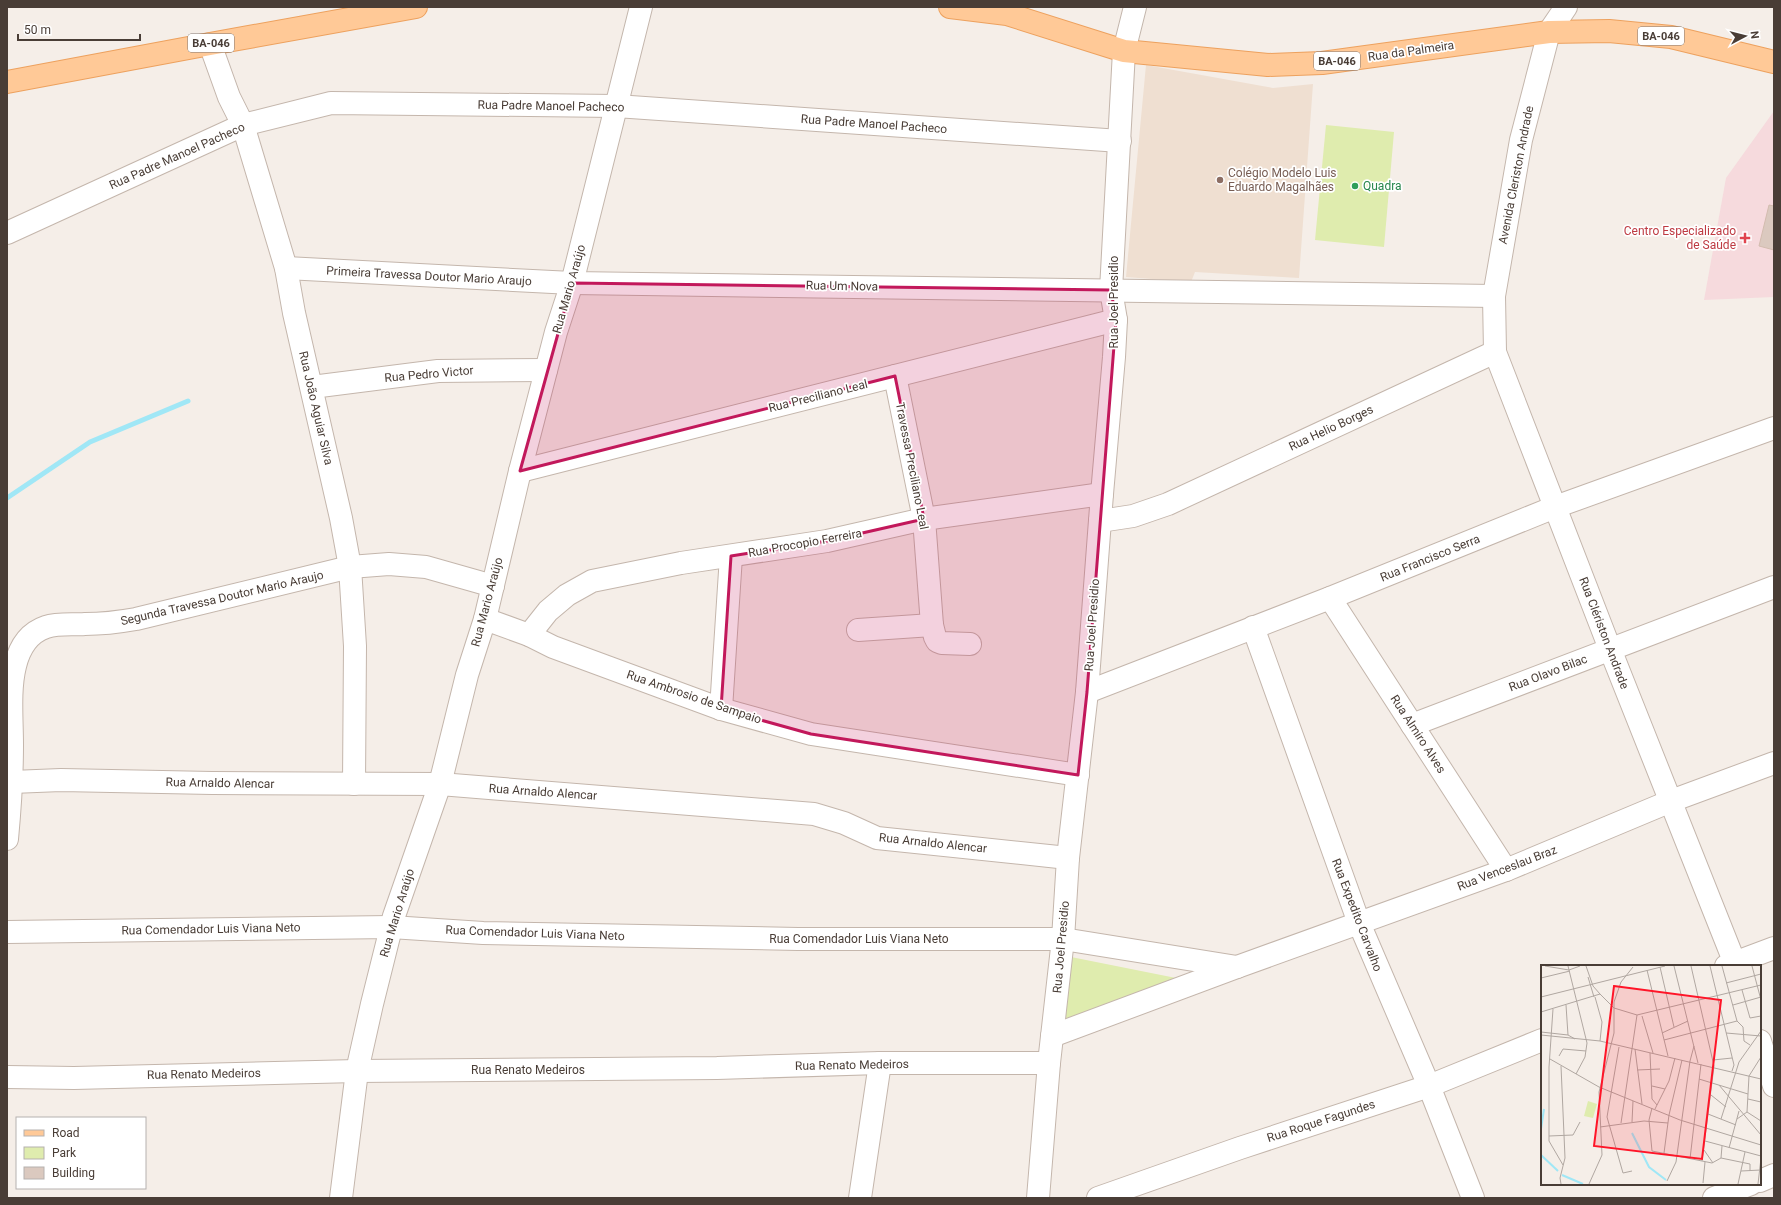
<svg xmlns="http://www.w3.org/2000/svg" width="1781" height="1205" font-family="Roboto,sans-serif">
<rect width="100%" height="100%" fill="#f5eee8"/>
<path fill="#efdfd1" d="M1146,65l127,23 40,-4 -14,194 -104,-6 -4,10 -65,-5z"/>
<path fill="#f6dadd" d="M1774,111v186l-70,3 22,-122z"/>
<g fill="#dfecae">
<path d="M1326,125l68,7 -10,115 -69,-7z"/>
<path d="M1066,956l115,23 -119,43z"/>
</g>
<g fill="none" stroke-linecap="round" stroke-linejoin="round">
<path stroke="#a0e7f6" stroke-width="5" d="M7,498l83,-56 98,-41"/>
</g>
<path fill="#dbc9bf" stroke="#d3bcaf" d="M1769,205l5,1v44l-15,-4z"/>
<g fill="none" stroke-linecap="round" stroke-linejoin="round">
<defs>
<g id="minor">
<path d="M1566,7l-17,25 -28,108 -27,156 1,56 115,297 126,317"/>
<path d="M210,44l19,53 14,28 43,143 8,45 47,205 9,49 5,79 -1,138"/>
<path d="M7,233l236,-108 88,-22 285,3 504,35"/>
<path d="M286,268l286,15 922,13"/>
<path d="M895,376l29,143 8,106 3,12 2,4 5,2 28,1"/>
<path d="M312,387l126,-16 108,-1"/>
<path d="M520,471l596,-151"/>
<path d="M1100,521l33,-5 35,-12 327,-152"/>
<path d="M1330,598l176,272"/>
<path d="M485,619l44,16 24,12 168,62 90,25 267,41"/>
<path d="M1253,627l106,296 70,163 44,112"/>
<path d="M858,630l74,-5"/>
<path d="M529,635l19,-24 19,-16 25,-14 89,-18 146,-22 97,-22 178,-25"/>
<path d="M1087,692l243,-94 225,-91 219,-79"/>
<path d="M721,709l10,-153"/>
<path d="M1412,725l362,-138"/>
<path d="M12,782l49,-2 151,3 228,1 374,30 30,9 33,15 191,20"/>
<path d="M7,839c3,-32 5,-63 5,-94 0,-26 -3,-55 3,-79 4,-17 13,-33 31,-39 12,-4 26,-2 39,-3 18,0 34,-2 51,-5l214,-52 39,-3 37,3 67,19"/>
<path d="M7,932l384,-5 92,6 315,6h265l174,28"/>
<path d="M1726,966l48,-18"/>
<path d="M1052,1036l185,-69 269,-97 165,-69 103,-38"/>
<path d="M1760,1041l14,45"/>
<path d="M7,1077l67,1 283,-7 360,-3 163,-5h169"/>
<path d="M1760,1181l14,-6"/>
<path d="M341,1198l16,-127 15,-67 22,-88 46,-132 27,-109 18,-56 35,-148 36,-139 16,-49 69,-276"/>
<path d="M860,1198l20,-135"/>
<path d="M1038,1198l11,-135 14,-124 5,-81 19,-166 15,-198 12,-137 2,-37 -5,-30 13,-239 11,-44"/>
<path d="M1098,1198l142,-50 189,-62 113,-46"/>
<path d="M1714,1198l37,-14"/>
</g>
<g id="major">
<path d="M950,7l57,7 117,37 144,14 54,-2 227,-31 60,-1 62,6 103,25"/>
<path d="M7,82l203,-38 206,-37"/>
</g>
</defs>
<use href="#minor" stroke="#c4b6ac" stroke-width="24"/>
<use href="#major" stroke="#eda15e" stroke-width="24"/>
<use href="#minor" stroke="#fff" stroke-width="22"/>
<use href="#major" stroke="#ffc997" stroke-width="22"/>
</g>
<path fill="#c2185b" fill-opacity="0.2" stroke="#c2185b" stroke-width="3" stroke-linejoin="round" d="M572,283l539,7 5,30 -29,372 -9,83 -267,-41 -90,-25 10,-153 96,-15 97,-22 -29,-143 -375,95z"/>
<circle fill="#8d6e63" stroke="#fff" stroke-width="1.5" cx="1220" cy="180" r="4"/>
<circle fill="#2e9e5b" stroke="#fff" stroke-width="1.5" cx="1355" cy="186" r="4"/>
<path fill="#e0444e" stroke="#fff" stroke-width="1.5" d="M1743 232h4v4h4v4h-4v4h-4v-4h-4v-4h4z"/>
<g text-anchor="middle" stroke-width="3.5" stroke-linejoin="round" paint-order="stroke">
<g fill="#fff" stroke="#807772" stroke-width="1">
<rect x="1638" y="27" width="46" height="18" rx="3"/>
<rect x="188" y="34" width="46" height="18" rx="3"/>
<rect x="1314" y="52" width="46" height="18" rx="3"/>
</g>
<g font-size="11" font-weight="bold" fill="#493d36">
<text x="1661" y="40">BA-046</text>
<text x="211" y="47">BA-046</text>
<text x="1337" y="65">BA-046</text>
</g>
<g font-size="12" fill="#493d36" stroke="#fff">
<text transform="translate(1411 51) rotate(-8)" y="4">Rua da Palmeira</text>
<text transform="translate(551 106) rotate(1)" y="4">Rua Padre Manoel Pacheco</text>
<text transform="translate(874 124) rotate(4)" y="4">Rua Padre Manoel Pacheco</text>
<text transform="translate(177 156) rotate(-24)" y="4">Rua Padre Manoel Pacheco</text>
<text transform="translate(1516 175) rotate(-79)" y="4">Avenida Cleriston Andrade</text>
<text transform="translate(429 276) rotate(3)" y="4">Primeira Travessa Doutor Mario Araujo</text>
<text transform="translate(842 286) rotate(1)" y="4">Rua Um Nova</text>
<text transform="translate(569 289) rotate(-74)" y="4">Rua Mario Araújo</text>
<text transform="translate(1114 302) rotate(-90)" y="4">Rua Joel Presidio</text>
<text transform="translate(429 374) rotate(-5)" y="4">Rua Pedro Victor</text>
<text transform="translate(818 396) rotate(-14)" y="4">Rua Preciliano Leal</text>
<text transform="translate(316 408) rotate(77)" y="4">Rua João Aguiar Silva</text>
<text transform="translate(1331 428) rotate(-25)" y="4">Rua Helio Borges</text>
<text transform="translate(912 466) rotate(79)" y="4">Travessa Preciliano Leal</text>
<text transform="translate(805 543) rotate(-10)" y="4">Rua Procopio Ferreira</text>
<text transform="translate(1430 558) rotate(-22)" y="4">Rua Francisco Serra</text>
<text transform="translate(222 598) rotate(-13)" y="4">Segunda Travessa Doutor Mario Araujo</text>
<text transform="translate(487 602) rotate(-75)" y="4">Rua Mario Araújo</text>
<text transform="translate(1092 625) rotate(-86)" y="4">Rua Joel Presidio</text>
<text transform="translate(1604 633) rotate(69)" y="4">Rua Clériston Andrade</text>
<text transform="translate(1548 673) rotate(-21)" y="4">Rua Olavo Bilac</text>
<text transform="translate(694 697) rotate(19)" y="4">Rua Ambrosio de Sampaio</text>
<text transform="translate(1418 734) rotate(57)" y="4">Rua Almiro Alves</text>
<text transform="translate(220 783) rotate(1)" y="4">Rua Arnaldo Alencar</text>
<text transform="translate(543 792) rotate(4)" y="4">Rua Arnaldo Alencar</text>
<text transform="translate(933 843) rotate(6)" y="4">Rua Arnaldo Alencar</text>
<text transform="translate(1507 868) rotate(-21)" y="4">Rua Venceslau Braz</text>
<text transform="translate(397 913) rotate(-73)" y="4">Rua Mario Araújo</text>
<text transform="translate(1357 915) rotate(69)" y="4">Rua Expedito Carvalho</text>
<text transform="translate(211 929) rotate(-1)" y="4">Rua Comendador Luis Viana Neto</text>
<text transform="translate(535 933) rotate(2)" y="4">Rua Comendador Luis Viana Neto</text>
<text x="859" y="943">Rua Comendador Luis Viana Neto</text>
<text transform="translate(1061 947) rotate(-85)" y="4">Rua Joel Presidio</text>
<text transform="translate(852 1065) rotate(-1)" y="4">Rua Renato Medeiros</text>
<text x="528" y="1074">Rua Renato Medeiros</text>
<text transform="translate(204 1074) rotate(-1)" y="4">Rua Renato Medeiros</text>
<text transform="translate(1321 1121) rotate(-18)" y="4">Rua Roque Fagundes</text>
</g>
<g font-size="12" fill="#785e54" stroke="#fff" text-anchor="start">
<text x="1228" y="177">Colégio Modelo Luis<tspan x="1228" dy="14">Eduardo Magalhães</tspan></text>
</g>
<g font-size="12" fill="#27864d" stroke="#fff" text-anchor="start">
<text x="1363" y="190">Quadra</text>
</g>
<g font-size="12" fill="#be3a42" stroke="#fff" text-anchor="end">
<text x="1736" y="235">Centro Especializado<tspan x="1736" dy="14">de Saúde</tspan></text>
</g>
</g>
<g transform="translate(1541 965)">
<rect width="220" height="220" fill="#f5eee8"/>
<path d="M47,136l9,3 -4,14 -9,-2z" fill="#dfecae"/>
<path fill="none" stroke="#a0e7f6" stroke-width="2" d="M0,164l3,-20M91,168l17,34 17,13M0,190l17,16M21,210l21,9"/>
<path fill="none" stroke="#b0a7a1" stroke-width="1" d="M4,1l24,4 11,-4M27,1l19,77 -2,14 -9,17M45,1l7,20 7,8 14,14 23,7 124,-30M133,1l24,97M150,1l23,100 -12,95M169,1l24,99 -2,6M211,1l9,34M119,2l14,60M106,5l21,86M47,12l6,20M0,13l29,-7M185,18l35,-9M201,25l8,28 11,-2M0,32l124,-31M54,32l7,25 -2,19M25,40l2,30M192,40l28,-8M12,44l-4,58v74l14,24M0,47l59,-18M101,51l11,37M196,56l6,6 1,14 6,4M0,67l27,3 7,4M121,68l26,-12M185,68l35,3M0,70l59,6 161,38M123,75l73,-19 -15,-55M78,82l-12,70 16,56 9,-2M94,84l7,55M109,88l2,46 5,6M18,91l4,-7 23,2M9,94l49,28 81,33 81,25M172,95l19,-2M96,105l23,-1M158,114l49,15M178,120l42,50M111,121l13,3M170,130l15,12M207,134l13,3M111,143l-3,12 3,31 60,12 9,-5M114,144l14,-28 6,-23M206,147l14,9M167,149l28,11M180,154l18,-57 22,-31M196,154l10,-7 2,-36 12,-19M91,157l1,-21M80,158l16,-108M59,162l44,-6 24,2M8,171l24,-1 7,-13M164,176l56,15M188,183l10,-37M163,185l9,13M123,188l5,-38 13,-55M180,193l29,6v7M180,193l1,-12M149,194l11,-95M200,206l20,-1M126,216l9,-19 14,-101 4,-15M162,218l2,-21M20,219l-1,-6 5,-20 -4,-92M48,219l13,-29 -3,-63 15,-59v-31l7,-20 12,-15M197,219l7,-32M217,219l3,-26"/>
<path fill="#ff1528" fill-opacity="0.15" stroke="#ff1528" stroke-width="2" d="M73,21l107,14 -19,159 -108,-13z"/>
<rect width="220" height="220" fill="none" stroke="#493d36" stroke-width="2"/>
</g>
<rect width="1781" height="1205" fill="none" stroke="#493d36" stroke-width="16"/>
<rect x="16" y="1117" width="130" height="72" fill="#ffffff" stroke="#b6b1af"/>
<rect x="24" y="1130" width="20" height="6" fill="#ffc997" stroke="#b6b1af"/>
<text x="52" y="1137" font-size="12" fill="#493d36">Road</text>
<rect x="24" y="1147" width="20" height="12" fill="#dfecae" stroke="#b6b1af"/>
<text x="52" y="1157" font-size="12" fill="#493d36">Park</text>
<rect x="24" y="1167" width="20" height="12" fill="#dbc9bf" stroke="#b6b1af"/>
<text x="52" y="1177" font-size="12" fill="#493d36">Building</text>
<g transform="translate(1745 36) rotate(83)" stroke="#ffffff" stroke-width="3" paint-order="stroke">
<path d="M0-3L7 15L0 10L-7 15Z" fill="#493d36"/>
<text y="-6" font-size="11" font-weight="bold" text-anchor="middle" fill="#493d36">N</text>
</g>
<path d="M18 34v6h122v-6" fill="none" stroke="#493d36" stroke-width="2"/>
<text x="24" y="34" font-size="12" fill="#493d36" stroke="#ffffff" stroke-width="3" paint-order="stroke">50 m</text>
</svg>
